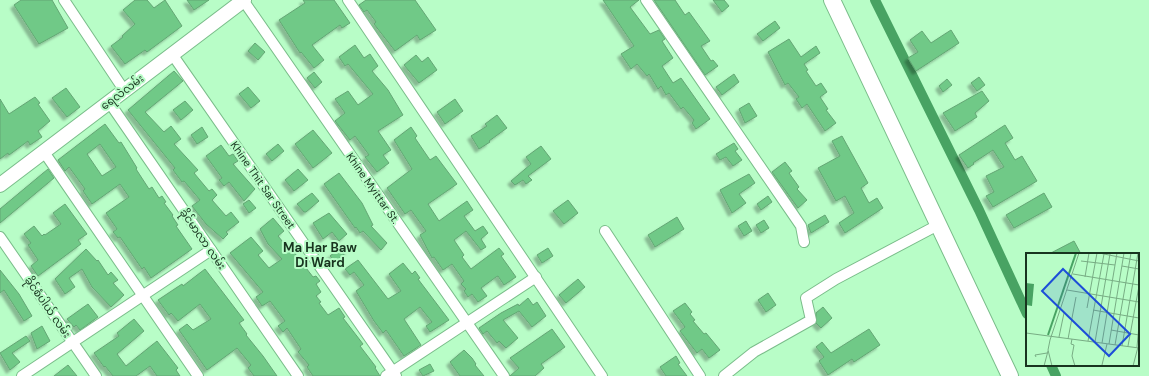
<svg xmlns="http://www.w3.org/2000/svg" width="1149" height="376" font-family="'DM Sans','Noto Sans Myanmar',sans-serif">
<defs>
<filter id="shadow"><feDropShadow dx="-3.5" dy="3.5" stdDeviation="1" flood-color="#0004"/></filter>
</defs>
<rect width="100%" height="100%" fill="#b8fdc7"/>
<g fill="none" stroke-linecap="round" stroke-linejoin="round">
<g stroke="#48a363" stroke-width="10">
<path d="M875,0l104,210 48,104"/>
<path d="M1051,365l5,11"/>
</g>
</g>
<g fill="#6fc987" stroke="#64a674" fill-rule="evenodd" filter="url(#shadow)">
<path d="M21,0h31l16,28 -29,16 -25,-39z"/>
<path d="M135,0h12l7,8 11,-8 17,26 -35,26 -2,-2 -20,14 -14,-18 12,-9 -1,-1 13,-12 -12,-14z"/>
<path d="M187,0h22l-15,10z"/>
<path d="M303,0h31l16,23 -8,5 -2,-3 -28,20 12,15 -10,8 -13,-16 -1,1 -21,-33 26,-17z"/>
<path d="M366,0h49l21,30 -16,10 -3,-5 -22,16 -21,-27 2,-2 -9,-12 -3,2 -5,-7z"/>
<path d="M603,0h36l-9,7 20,27 9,-4 6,9 -3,2 11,17 -11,8 11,17 8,-5 29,41 -14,10 -4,-6 2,-3 -11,-13 -2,2 -12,-16 -3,2 -5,-9 -3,3 -9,-15 -2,2 -10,-12 -6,5 -10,-15 13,-8z"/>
<path d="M654,0h21l10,15 4,-3 21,29 -9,5 10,15 2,-1 5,6 -13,9z"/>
<path d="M713,0h11l5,6 -7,6z"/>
<path d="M775,21l5,7 -17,13 -6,-7z"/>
<path d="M951,30l8,13 -43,28 -8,-13 10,-6 -8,-12 12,-9 9,12z"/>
<path d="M789,39l12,18 15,-11 4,7 -16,11 4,6 -2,1 10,15 5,-3 6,9 -7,5 8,12 -2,1 10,13 -11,8 -18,-27 -5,4 -6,-9 3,-2 -11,-14 -3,2 -17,-33z"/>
<path d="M255,43l10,9 -7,8 -10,-9z"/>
<path d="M355,45l9,13 6,-4 8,12 -6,5 16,19 15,25 -25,16 13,19 -8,5 6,8 -12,9 -12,-15 4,-2 -14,-19 -5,4 -15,-19 10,-8 -10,-14 13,-8 10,14 15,-11 -25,-30 -3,2 -6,-9z"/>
<path d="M416,55l6,7 6,-5 9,13 -18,13 -15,-18z"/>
<path d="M174,71l9,10 -38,31 19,20 7,-6 10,13 -7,5 24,26 -4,3 15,18 3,-2 5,6 -5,5 14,16 5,-4 8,10 -13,10 2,2 -5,5 -17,-15 -14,-18 8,-6 -16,-19 -2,1 -9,-12 2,-2 -47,-58z"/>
<path d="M314,72l8,10 -7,6 -8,-10z"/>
<path d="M734,74l5,8 -17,13 -6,-8z"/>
<path d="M979,77l6,8 -8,6 -6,-8z"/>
<path d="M947,79l5,6 -9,7 -4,-6z"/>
<path d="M248,87l12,14 -9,7 -12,-14z"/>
<path d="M66,88l14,19 -13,10 -15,-19z"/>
<path d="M982,91l7,10 -14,12 2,4 -22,14 -12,-18z"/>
<path d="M35,97l5,6 -2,1 12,17 -12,10 4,6 -12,8 -2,-4 -19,14 -1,-2 -8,6v-60l9,15z"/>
<path d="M455,99l8,12 -18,13 -8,-12z"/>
<path d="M185,101l8,9 -12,10 -8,-10z"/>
<path d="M749,103l8,13 -12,7 -6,-14z"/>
<path d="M497,115l10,13 -18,13 1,1 -11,7 -8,-13 16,-10 -2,-2z"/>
<path d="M105,124l14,19 2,-1 16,26 -1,1 13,20 3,-2 7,11 3,-2 4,6 -2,1 9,12 -1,1 6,9 -2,1 16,23 -41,29 -7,-11 -2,2 -22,-32 -2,1 -5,-6 4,-3 -11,-16 23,-16 -9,-13 -28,20 -9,-13 2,-2 -16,-22 -4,4 -7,-11zM100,144l16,23 -14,9 -15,-22z"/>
<path d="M1005,125l8,13 -8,5 10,17 7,-4 15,25 -44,26 -7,-11 8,-4 -8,-16 18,-9 -11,-17 -20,13 1,1 -6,4 -9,-13z"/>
<path d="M202,127l6,10 -11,7 -6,-9z"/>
<path d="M411,127l6,9 -2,2 15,22 6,-4 21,28 -29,20 11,17 28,-20 6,9 -9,6 11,15 8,-5 5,7 -7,6 5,8 -5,3 -15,-19 -12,9 10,15 -2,2 9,12 28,-21 5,6 -3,2 15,21 -12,8 -6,-9 -2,1 -15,11 6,8 -9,6 -6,-8 -4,3 -4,-6 2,-2 -5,-5 3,-3 -12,-17 -9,6 -9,-13 -2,1 -12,-23 6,-4 -15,-21 -6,4 -18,-26 25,-19 -18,-29z"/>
<path d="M313,130l19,23 -19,15 -18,-24z"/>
<path d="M842,136l26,47 -7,5 8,15 8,-5 6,10 -38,25 -6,-10 15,-10 -9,-17 -9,5 -18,-33 22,-12 -8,-15z"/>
<path d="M734,143l4,6 -3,2 7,9 -9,6 -7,-9 -6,3 -4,-6z"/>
<path d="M278,144l6,7 -12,10 -6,-7z"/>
<path d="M221,145l8,11 4,-2 5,7 -5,3 22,25 -11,12 -15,-19 -5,4 -5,-6 3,-2 -16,-22z"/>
<path d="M541,146l10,13 -23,17 4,4 -6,4 -3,-4 -8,5 -4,-4 20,-17 -5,-7z"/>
<path d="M785,162l7,9 -3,2 10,14 -2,2 10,11 -9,8 -26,-36z"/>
<path d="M48,169l6,9 -54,45v-14z"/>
<path d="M298,169l10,11 -14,11 -9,-11z"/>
<path d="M339,173l23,30 11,22 -2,1 16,17 -6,7 -18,-19 -3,2 -4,-6 -1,1 -31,-44z"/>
<path d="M749,174l6,9 -16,11 7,9 -14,10 -12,-23z"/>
<path d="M312,193l7,8 -13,11h-2l-7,-8z"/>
<path d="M1044,193l8,14 -38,21 -8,-13z"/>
<path d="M768,196l4,6 -11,8 -4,-6z"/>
<path d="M249,200l7,8 -7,5 -6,-9z"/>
<path d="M568,200l10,13 -14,11 -11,-13z"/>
<path d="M65,204l22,30 -9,6 3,4 -43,32 -7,-10 7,-6 -10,-15 3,-2 -7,-9 10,-8 8,10 2,-2 1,1 16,-11 -8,-11z"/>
<path d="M329,213l18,21 -8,7 -7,-9 -9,7 -10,-16z"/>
<path d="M825,215l4,7 -18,11 -3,-8z"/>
<path d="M677,217l7,12 -29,18 -7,-12z"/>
<path d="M273,218l11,13 -6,5 5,6 1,-1 6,6 23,30 3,-1 4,5 -4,3 5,8 -5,4 5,6 -2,1 9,12 11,-7 6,9 -2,1 20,26 -3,2 16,21 -1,1 5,8h-67l-6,-9 2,-2 -11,-13 3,-3 -14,-21 -4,4 -5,-6 7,-5 -15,-20 -8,5 -6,-9 7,-5 -33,-39 21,-16 12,14 -5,4 11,13 13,-9 -14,-15 -8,-15z"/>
<path d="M764,220l5,8 -8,5 -5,-8z"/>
<path d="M746,221l6,10 -8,5 -6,-10z"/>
<path d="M1074,241l7,13h-32z"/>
<path d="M344,245l5,5 -14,12 -5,-6z"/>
<path d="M548,248l5,8 -11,7 -5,-8z"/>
<path d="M86,249l11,12 1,-1 10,15 3,-3 7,8 -5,3 11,12 -13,12 -19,-20 -10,-18 -13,9 6,9 -10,7 -10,-15z"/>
<path d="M358,260l30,39 13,-8 -12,-17 14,-11 9,11 3,-3 5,7 -2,1 31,41 -19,12 -4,-6 6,-4 -12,-15 -16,12 17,26 -17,11 -18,-26 -3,3 -9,-12 -18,-30 8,-6 -10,-13 -4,3 -5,-6z"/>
<path d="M205,269l39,51 -5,3 8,11 -1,1 17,21 14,20h-23l-6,-8 3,-3 -14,-17 -30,22 -28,-40 8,-6 6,6 18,-11 -11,-15 -22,17 -7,-8 -2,2 -11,-15 24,-16 1,2z"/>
<path d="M0,270l19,24 13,22 -8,5 -20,-31 -4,3z"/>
<path d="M578,279l7,8 -19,16 -7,-8z"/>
<path d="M768,293l8,12 -10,7 -8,-12z"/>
<path d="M528,298l5,7 4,-3 9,14 -14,11 -13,-16 -16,9 15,18 -12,10 -7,-7 -2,2 -10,-12 -4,3 -4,-6 22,-15 17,-9 1,2z"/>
<path d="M685,303l7,9 -2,2 5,6 -2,1 11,13 2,-1 14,17 -11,8 -7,-9 -5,4 -17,-22 5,-4 -12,-16z"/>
<path d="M88,304l10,13 -18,13 -4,-5 -2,2 -7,-8z"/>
<path d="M823,307l9,11 -11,10 -5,-5v-10z"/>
<path d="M134,319l10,12 -27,23 9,12 31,-25 21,27 -2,2 4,6h-23l-7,-10 -14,10h-23l-8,-10 -1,1 -10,-14 25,-17 -2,-3z"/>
<path d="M42,326l8,15 -13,8 -6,-16z"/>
<path d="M552,329l13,18 -24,17 3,4 -9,8h-25l9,-8 -9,-10z"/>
<path d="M869,329l11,16 -26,17 -2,-3 -24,16 -9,-14 5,-4 -8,-10 6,-5 9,11z"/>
<path d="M26,336l4,5 -18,12 8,9 -10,8 -10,-17z"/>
<path d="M464,350l8,8 4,6 -1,1 9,11h-24l-10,-14z"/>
<path d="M676,356l4,7 -2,1 9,12h-21l-6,-9z"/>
<path d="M430,364l4,7 -11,5 -4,-6z"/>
<path d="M68,365l9,11h-23z"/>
</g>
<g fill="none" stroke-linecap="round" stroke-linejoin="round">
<defs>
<g id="minor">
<path d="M64,0l60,90"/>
<path d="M243,0l261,376"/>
<path d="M348,0l254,376"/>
<path d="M646,0l155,226 3,16"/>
<path d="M172,54l224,322"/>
<path d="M109,102l189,274"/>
<path d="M44,152l154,224"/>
<path d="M605,231l95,145"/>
<path d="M0,237l96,139"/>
<path d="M22,376l189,-126"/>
<path d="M386,376l150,-99"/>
<path d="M724,376l30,-24 57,-32 -5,-22 30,-19 102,-54"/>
</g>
<path id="secondary" d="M0,185l244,-185"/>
<path id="primary" d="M832,0l178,376"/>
</defs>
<use href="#minor" stroke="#7abd8a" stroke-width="12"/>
<use href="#secondary" stroke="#7abd8a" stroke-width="16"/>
<use href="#primary" stroke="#7abd8a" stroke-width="18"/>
<use href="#minor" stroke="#fff" stroke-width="10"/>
<use href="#secondary" stroke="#fff" stroke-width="14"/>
<use href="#primary" stroke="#fff" stroke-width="16"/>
</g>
<g text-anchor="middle" stroke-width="4" stroke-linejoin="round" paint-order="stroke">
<g font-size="11" fill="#18341f" stroke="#b8fdc7">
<text transform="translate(122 92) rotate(-37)" y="4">ရေလဲလမ်း</text>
<text transform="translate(263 185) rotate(55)" y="4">Khine Thit Sar Street</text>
<text transform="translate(373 188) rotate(55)" y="4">Khine Myittar St.</text>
<text transform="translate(203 239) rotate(55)" y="4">ခိုင်မာလာ လမ်း</text>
<text transform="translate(48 307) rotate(55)" y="4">ခိုင်စံပါယ် လမ်း</text>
</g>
<g font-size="13" font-weight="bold" fill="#18341f" stroke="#b8fdc7">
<text x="320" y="252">Ma Har Baw<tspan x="320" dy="15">Di Ward</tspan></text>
</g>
</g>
<g transform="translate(1026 253)">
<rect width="113" height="113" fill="#b8fdc7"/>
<path d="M0,30l8,1 -2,22 -6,-1z" fill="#48a363"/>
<path fill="none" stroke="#48a363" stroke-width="2" d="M22,82l28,-82"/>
<path fill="none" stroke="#78ad84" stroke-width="1" d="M73,0l40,8M55,8l34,4M96,13l17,3M47,21l66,11M59,24l4,-24M41,37l72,12M61,55l10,-55M67,57l46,8M85,77l28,5M0,80l113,15M33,84l5,-24M42,86l8,-42M46,86l-1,5 3,1 -2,11 3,10M62,88l16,-87M69,89l15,-88M76,90l15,-90M83,91l15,-91M89,92l16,-92M96,93l16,-93M102,93l11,-60M111,94l2,-22M10,104l-1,-2 12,-2M76,112l5,-21M18,113l4,-15M26,113l-4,-16 2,-10 29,-87M107,113l5,-19"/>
<path fill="#1d4ed8" fill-opacity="0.15" stroke="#1d4ed8" stroke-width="2" d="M37,16l67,65 -21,22 -67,-65z"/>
<rect width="113" height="113" fill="none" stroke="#18341f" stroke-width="2"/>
</g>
</svg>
